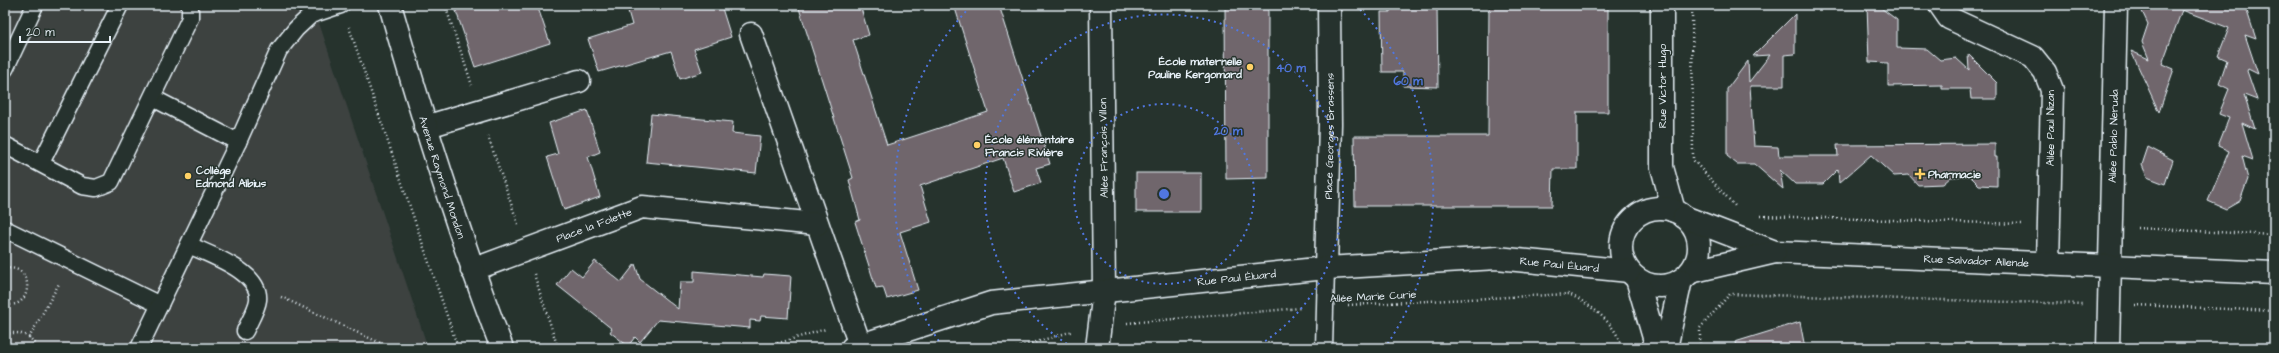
<svg xmlns="http://www.w3.org/2000/svg" width="2279" height="353" font-family="'Architects Daughter',sans-serif">
<rect width="100%" height="100%" fill="#26332d"/>
<filter id="ink" filterUnits="userSpaceOnUse"><feTurbulence type="fractalNoise" baseFrequency=".025" numOctaves="2"/><feDisplacementMap in="SourceGraphic" scale="8" xChannelSelector="R" yChannelSelector="G"/><feConvolveMatrix kernelMatrix="1 2 1 2 8 2 1 2 1" color-interpolation-filters="sRGB"/></filter>
<g filter="url(#ink)">
<path fill="#3c4240" d="M5,5h308l115,343h-423z"/>
<g fill="#70666c" stroke="#e8f1f8">
<path d="M454,5h83l13,38 -75,24z"/>
<path d="M647,5h74l10,32 -37,12 8,23 -22,7 -9,-28 -72,21 -11,-33 44,-14 -4,-14z"/>
<path d="M798,5h62l9,30 -16,5 34,105 101,-33 -34,-107h45l51,159 -14,4 5,15 -27,9 -11,-34 -83,28 11,36 -31,10 18,58 -31,9 -4,-12 -7,1 -21,-66 5,-2 -11,-40 4,-2z"/>
<path d="M1225,5h43v173l-42,1z"/>
<path d="M1390,5h47l1,82 -35,-1v-14h-21l-1,-60h9z"/>
<path d="M1489,5h119v107h-31v57h-24l-1,37h-197l-1,-70h134z"/>
<path d="M1867,5h10l20,15v28l30,1 13,11 16,-2 13,12 -1,-16 29,29v16h-26l-1,-10h-28v-4l-54,1v-23l-19,-1z"/>
<path d="M2139,5h106l11,34 -11,-4 13,39 -10,-5 -1,2 10,29 -13,-5 11,34 -13,-6 11,37 -11,-4 6,23 -8,22 -14,8 -18,-8 21,-50 -11,-5 11,-28 -10,-4 10,-25 -10,-5 8,-24 -9,-4 11,-28 -47,-18 -20,54 12,5 -15,43 -28,-61 18,8 -7,-17 6,-18z"/>
<path d="M1795,14v40l-11,1v31h-34l4,60 24,1 1,9h59l-1,-11 158,-1v13h2v29l-18,-1 -9,-9 -19,1 -8,7 -25,1 -9,-10 -15,1 -23,-21 -32,28 -1,-14 -15,15h-28l-15,-14 3,19 -29,-25h-17l-10,-8v-67l21,-28 1,21 21,-27 -17,1z"/>
<path d="M587,110l13,42 -12,5 12,40 -36,13 -17,-53 11,-3 -9,-31z"/>
<path d="M651,114l82,8 -1,11 28,3 -4,37 -110,-11z"/>
<path d="M2148,147l25,13 -8,24 -18,-7 -5,-12z"/>
<rect x="1136" y="173" width="65" height="39"/>
<path d="M595,261l26,21 14,-18 5,15 38,30 2,-27h14v-11l69,6 1,-3 27,2 -3,42 -27,-2 -1,5 -10,-1v8l-92,-8 -18,22 -5,-5 -7,9 -18,-14 2,-3 -55,-44 14,-17 11,9z"/>
<path d="M1800,322l5,26h-69l-1,-6z"/>
</g>
<g fill="none" stroke-linecap="round" stroke-linejoin="round">
<defs>
<g id="service">
<path d="M5,69l30,-64"/>
<path d="M153,98l85,44"/>
<path d="M5,145l77,41 14,2 15,-6 79,-164v-13"/>
<path d="M41,163l79,-158"/>
<path d="M5,229l155,76"/>
<path d="M189,245c21,10 72,27 69,55 -1,9 -9,22 -13,31"/>
<path d="M139,348l99,-206 41,-92 17,-21 15,-14 30,-10"/>
<path d="M1324,348l2,-80"/>
</g>
<g id="minor">
<path d="M1940,5l9,13 84,39 12,15 7,18 -4,174"/>
<path d="M751,34l109,311"/>
<path d="M425,127l154,-46"/>
<path id="s1" d="M1326,268l4,-144 -1,-119"/>
<path id="s2" d="M472,270l170,-63 175,17"/>
<path d="M1097,348l7,-57 -3,-286"/>
<path id="s3" d="M2108,348l8,-343"/>
</g>
<g id="tertiary">
<path id="s4" d="M390,5c33,116 69,231 112,343"/>
<path d="M1662,5v162l12,44"/>
<circle cx="1660" cy="247" r="39"/>
<path id="s5" d="M1684,217l91,35 499,21"/>
<path d="M1690,272l85,-20"/>
<path d="M1637,279l20,69"/>
<path id="s6" d="M852,348l139,-45 335,-35 171,-10 132,13"/>
<path d="M1666,348l15,-68"/>
</g>
</defs>
<use href="#service" stroke="#e8f1f8" stroke-width="19"/>
<use href="#minor" stroke="#e8f1f8" stroke-width="25"/>
<use href="#tertiary" stroke="#e8f1f8" stroke-width="25"/>
<g stroke="#e8f1f8" stroke-width="2.5" stroke-dasharray="1 3" stroke-linecap="butt">
<path d="M445,5l27,80"/>
<path d="M1692,5l1,155 43,47"/>
<path d="M349,27l109,321"/>
<path d="M488,136l30,88"/>
<path d="M1761,216l261,8"/>
<path d="M2137,228l137,7"/>
<path d="M5,269c30,-7 29,42 0,35"/>
<path d="M534,274l24,74"/>
<path d="M281,297l110,51"/>
<path d="M1348,305l221,-11c22,11 47,29 53,54"/>
<path d="M2135,305l139,6"/>
<path d="M1127,323l174,-15"/>
<path d="M5,334c13,-3 27,0 31,14"/>
<path d="M29,338l31,-56"/>
<path d="M762,348l64,-19"/>
<path d="M1016,348l57,-17"/>
<path d="M1700,348v-20l30,-34 352,10"/>
</g>
<use href="#service" stroke="#26332d" stroke-width="16"/>
<use href="#minor" stroke="#26332d" stroke-width="22"/>
<use href="#tertiary" stroke="#26332d" stroke-width="22"/>
</g>
</g>
<g fill="none" stroke="#5077e0" stroke-width="2" stroke-dasharray="2 4">
<circle cx="1164" cy="194" r="90"/>
<path d="M1072 347A179 179 0 1 1 1256 347"/>
<path d="M942 346A269 269 0 0 1 972 5M1356 5A269 269 0 0 1 1386 346"/>
</g>
<g fill="#ffd166" stroke="#26332d" stroke-width="1.5">
<circle cx="1250" cy="67" r="4"/>
<circle cx="977" cy="145" r="4"/>
<path d="M1918 168h4v4h4v4h-4v4h-4v-4h-4v-4h4z"/>
<circle cx="188" cy="176" r="4"/>
</g>
<g text-anchor="middle" stroke-width="3" stroke-linejoin="round" paint-order="stroke">
<g font-size="11" font-weight="bold" fill="#e8f1f8" stroke="#26332d" text-anchor="start">
<text x="1242" y="65" text-anchor="end">École maternelle<tspan x="1242" dy="13">Pauline Kergomard</tspan></text>
<text x="985" y="143">École élémentaire<tspan x="985" dy="13">Francis Rivière</tspan></text>
<text x="196" y="174">Collège<tspan x="196" dy="13">Edmond Albius</tspan></text>
<text x="1928" y="178">Pharmacie</text>
</g>
<g font-size="11" fill="#e8f1f8" stroke="#26332d">
<text transform="translate(1662 86) rotate(-90)" y="4">Rue Victor Hugo</text>
<text transform="translate(2050 128) rotate(-90)" y="4">Allée Paul Nizan</text>
<text dy="4" stroke="none"><textPath href="#s1" startOffset="132">Place Georges Brassens</textPath></text>
<text dy="4" stroke="none"><textPath href="#s3" startOffset="212">Allée Pablo Neruda</textPath></text>
<text transform="translate(1103 148) rotate(-91)" y="4">Allée François Villon</text>
<text dy="4" stroke="none"><textPath href="#s4" startOffset="180">Avenue Raymond Mondon</textPath></text>
<text dy="4" stroke="none"><textPath href="#s2" startOffset="130">Place la Folette</textPath></text>
<text dy="4" stroke="none"><textPath href="#s5" startOffset="299">Rue Salvador Allende</textPath></text>
<text dy="4" stroke="none"><textPath href="#s6" startOffset="717">Rue Paul Éluard</textPath></text>
<text dy="4" stroke="none"><textPath href="#s6" startOffset="393">Rue Paul Éluard</textPath></text>
<text transform="translate(1373 296) rotate(-3)" y="4">Allée Marie Curie</text>
</g>
</g>
<circle cx="1164" cy="194" r="6" fill="#5077e0" stroke="#26332d" stroke-width="2"/>
<g font-size="12" text-anchor="middle" font-weight="bold" fill="#5077e0" stroke="#26332d" stroke-width="3" stroke-linejoin="round" paint-order="stroke">
<text x="1291" y="72">40 m</text>
<text x="1408" y="85">60 m</text>
<text x="1228" y="135">20 m</text>
</g>
<rect width="2279" height="353" fill="none" stroke="#26332d" stroke-width="20"/>
<rect x="10" y="10" width="2259" height="333" fill="none" stroke="#e8f1f8" stroke-width="1.5" filter="url(#ink)"/>
<path d="M20 36v6h90v-6" fill="none" stroke="#e8f1f8" stroke-width="2"/>
<text x="26" y="36" font-size="12" fill="#e8f1f8" stroke="#26332d" stroke-width="3" paint-order="stroke">20 m</text>
</svg>
